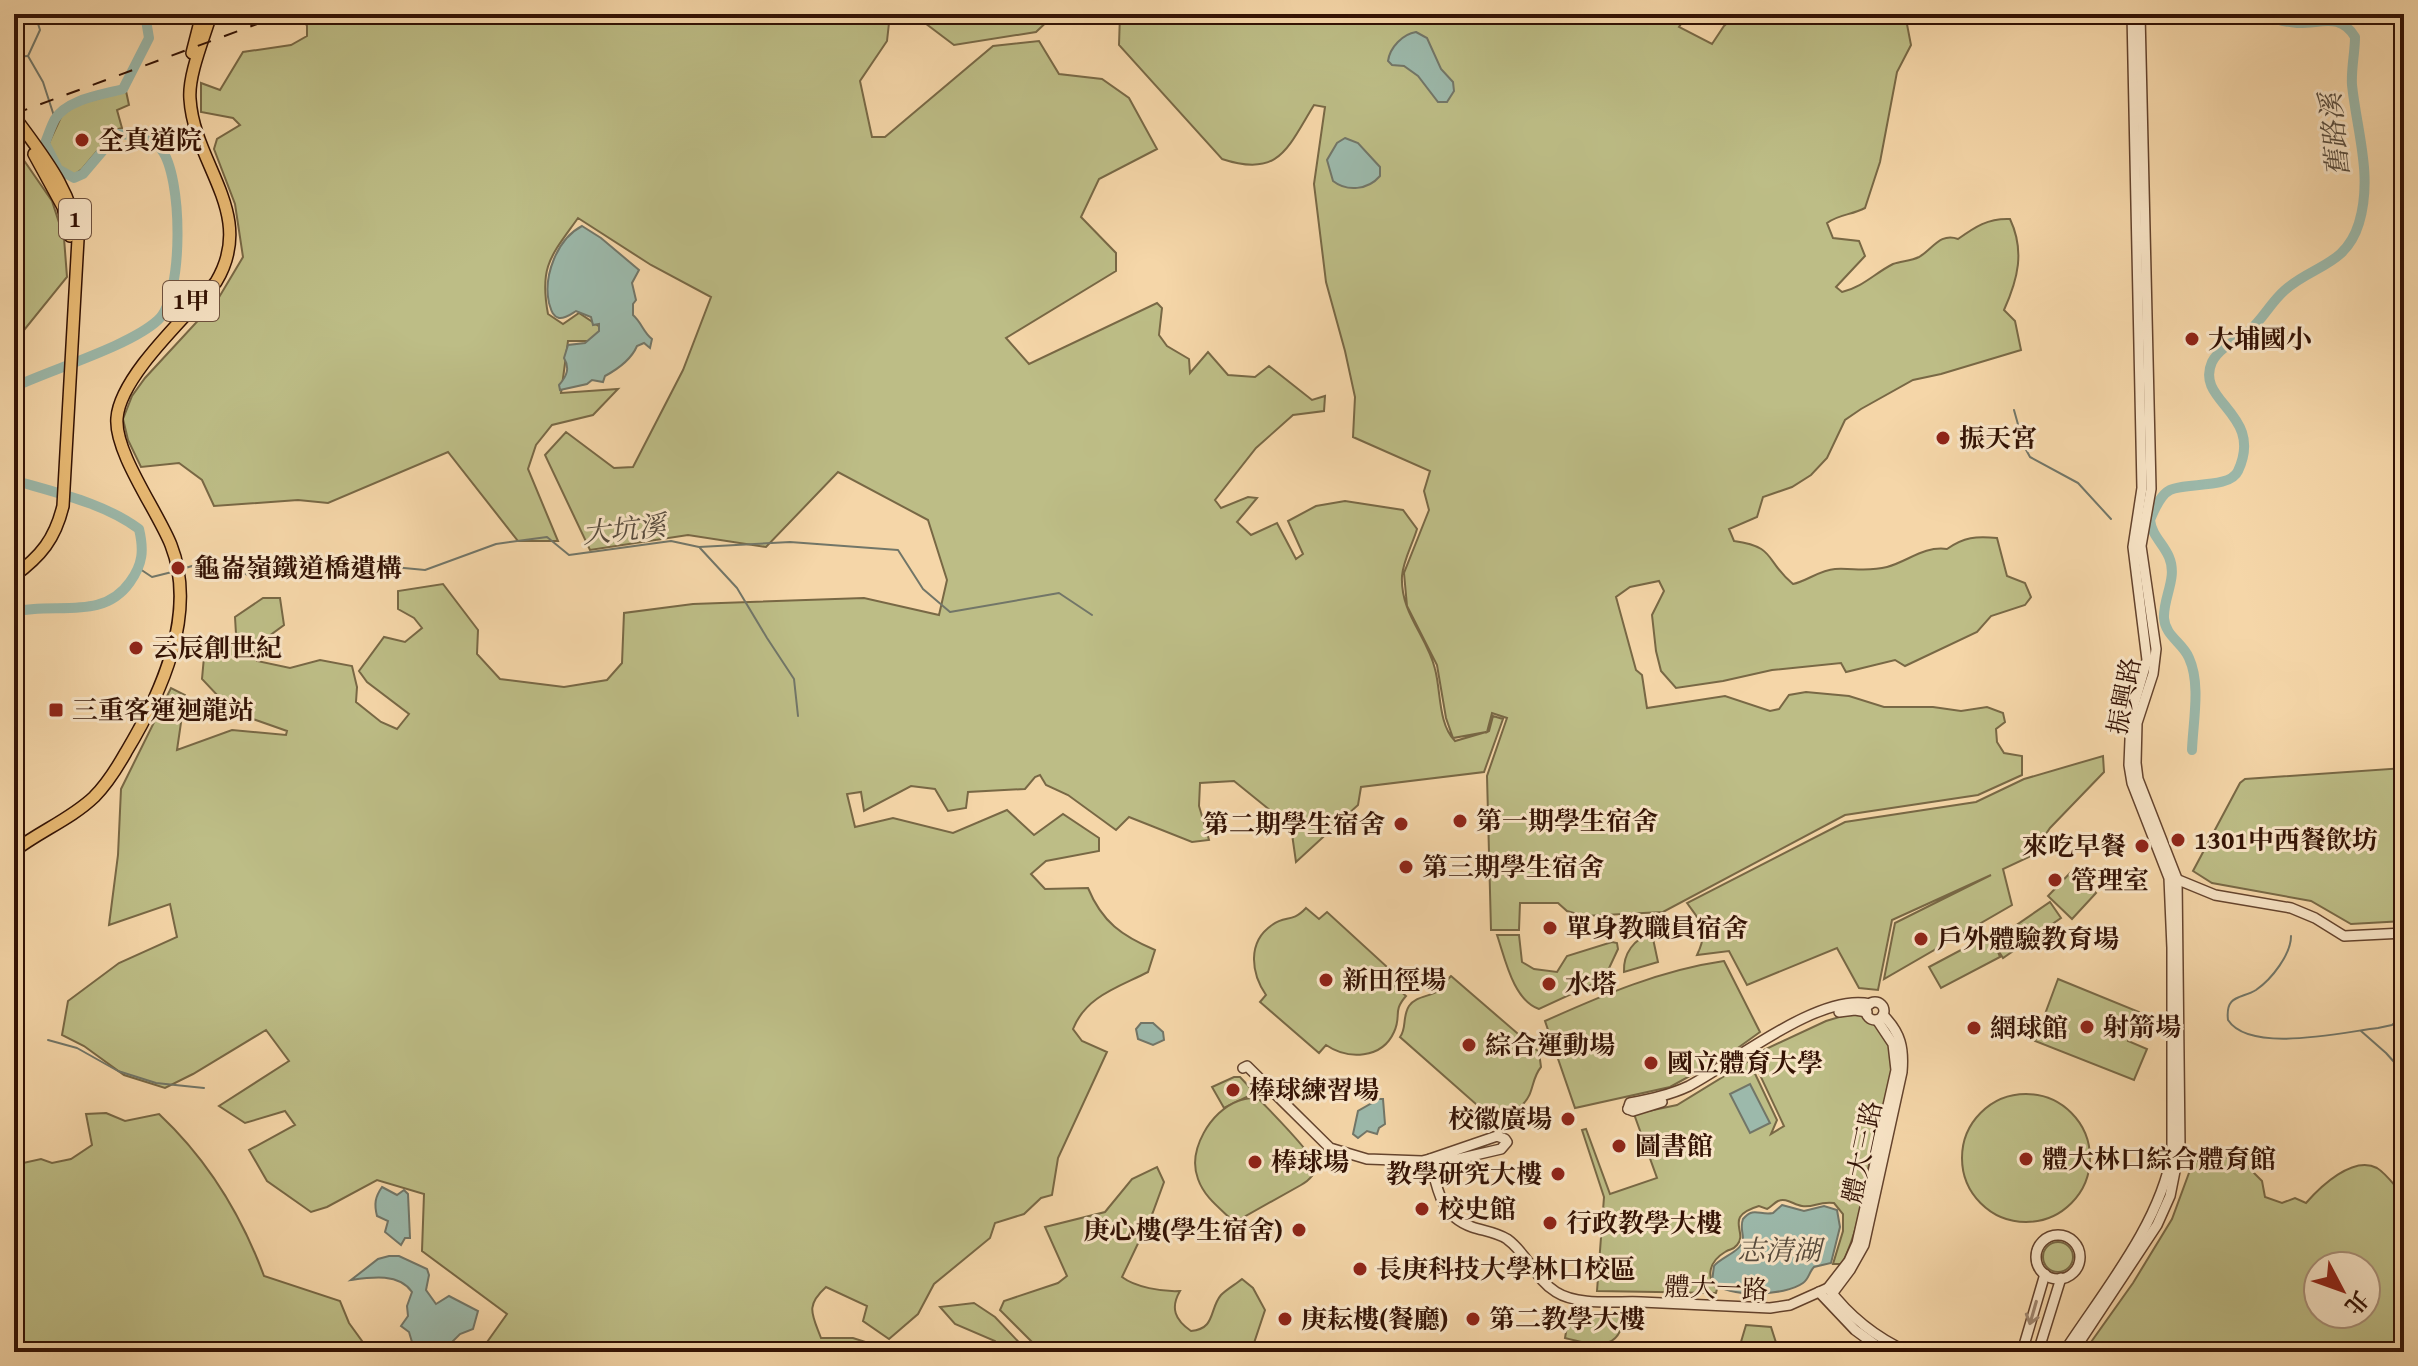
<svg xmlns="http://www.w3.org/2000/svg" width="2418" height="1366" font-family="'Gentium Book Plus','Noto Serif TC',serif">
<rect width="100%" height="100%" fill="#f5d6a8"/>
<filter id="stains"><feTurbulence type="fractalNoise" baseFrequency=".0025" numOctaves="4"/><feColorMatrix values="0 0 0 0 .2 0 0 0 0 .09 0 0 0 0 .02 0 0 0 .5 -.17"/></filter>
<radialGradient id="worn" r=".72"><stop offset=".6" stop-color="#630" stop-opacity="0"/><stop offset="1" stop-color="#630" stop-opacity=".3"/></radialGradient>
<g fill="#bdbd86" stroke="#786845" stroke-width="2" fill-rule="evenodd">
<path d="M302,14h588l-3,27 -27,40 12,56h13l108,-91 46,-5 20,33 43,5 27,19 28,51 -58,30 -18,38 35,36v18l-110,67 23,26 128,-61 5,5 -3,27 8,11 22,13 1,14 18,-21 20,23 27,2 14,-11 43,34 13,-4 -1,15 -31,4 -37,33 -41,52 6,8 27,-11 9,1 -20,24 14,13 26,-12 19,36 7,-5 -15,-33 28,-15 29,-5 58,9 14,19c-4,14 -14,32 -15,47 -2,37 25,60 33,93 6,22 3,55 20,72l31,-9 -33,6 -7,-20 -9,-53 -30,-59 -3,-33 25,-63 -5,-19 6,-20 -77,-34 2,-40 -10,-46 -19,-69 -12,-98 11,-77 -11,-2c-27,44 -35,73 -92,54l-103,-114 1,-31h568l-9,13 33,17 12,-18 13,-12h168l6,31 -14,27 -17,90 -15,46c-13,7 -26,6 -38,15l6,15 26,3 6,15 -29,31 6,5c21,-5 33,-19 51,-28 8,-3 18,-3 26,-7 13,-7 21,-25 39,-18 17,-12 30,-21 52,-20 15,32 8,60 -6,91l11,11 6,29 -80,24 -28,6 -52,29 -16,11 -18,38 -16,17 -19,12 -29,10 -6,20 -28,12 5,12c43,6 30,19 59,43 14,-3 27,-14 42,-15 18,-1 33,3 52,-2 22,-6 36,-21 60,-18 17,-12 29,-13 50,-11l10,38 18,7 6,14 -6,8 -34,11 -14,16 -72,34 -10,-6 -49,12 -5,-9 -69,7 -49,11 -47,7 -15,-17 -5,-20 -4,-36 12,-24 -5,-10 -29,6 -14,10 20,73 6,5 5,33 78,-12 45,15 9,-2 10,-14 17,-3 43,4 35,11h49l28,4 26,-4 16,6 2,9 -9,7 1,13 7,11 18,3v19l-44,20 -133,20 -182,97 -79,4 -17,-5 -9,-8h-38l-1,27h-28l-4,-154 20,-58 -15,-5 -5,19 2,-1 4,-15 10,3 -19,53 -123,15 -3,18 -62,57 -5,-35 -57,-46 -34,2 -1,23 10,34 -17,2 -63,-25 -13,13 -48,-35 -22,-10 -6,-10 -5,2 -10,12 -57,3 -2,16 -18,3 -13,-22 -24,-3 -47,25 -3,-19 -14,2 8,33 38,-9 60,15 54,-23 27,25 29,-21 36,24v13l-53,10 -15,13 14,15 43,-1c14,34 34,48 67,62l-7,22c-29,15 -62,24 -75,57l9,12 25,11 -49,106 -6,37 -11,3 -17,16 -29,9 -5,15 -56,46 -16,30 -29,25 -26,-18 4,-15 -41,-19c-21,19 -14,27 -5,51h32l25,8 1,6h-399l27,-38 -85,-63 2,-57 -47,-14 -50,27 -16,5 -44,-31 -18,-31 46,-25 -10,-14 -40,12 -26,-17 70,-45 -23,-31 -73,44 -28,14 -41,-13 -40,-29 -22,-11 6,-34 51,-38 58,-26 -7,-33 -61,21 9,-70 3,-66 50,-101 14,7 -8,55 55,-20 54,5 1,-4 -54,-19 -31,-33 2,-22h21l11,-23 -1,-17 28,-19h17l4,27 -30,22 3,14 33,7 30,-8 32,6 5,21 -1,15 25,20 16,7 12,-15 -42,-32 -8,-11 25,-34 21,5 17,-14 -8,-10 -16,-9v-18l45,-7 35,46 -1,24 23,25 64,8 43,-7 15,-17 2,-50 69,-9 171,-6 75,17 8,-35 -19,-60 -90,-48 -72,75 -78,-12 -98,15 -45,-95 21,-23 48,36 19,-1 50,-97 28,-73 -60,-32 -73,-47c-27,38 -39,48 -30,96l15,10 16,-11 24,16 -10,12h-25l-7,52 57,-4 -25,26 -41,10 -16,20 -8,24 30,72h-40l-70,-89 -120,51 -30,-3 -84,6 -12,-26 -23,-17 -38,4 -13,-27 -5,-21 9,-23 13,-18 73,-79 25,-42 -8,-53 -21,-55 3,-10 23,-14 -7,-7 -32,-6v-29l19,7 23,-38 48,-7 16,-9v-10z"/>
<path d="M913,14h142l-19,18 -82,13z"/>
<path d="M126,91l3,14 -12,5 5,18 -7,2 -33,39 -8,6 -13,-7 -13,-23 14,-30 16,-11z"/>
<path d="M14,146l38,55 12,37 3,39 -47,58 -6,19z"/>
<path d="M2103,756l1,16 -54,56 -19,28 -28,13 9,36 -128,74 11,-56 96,-48 -99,45 -14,70 -19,-2 -22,-40 -90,37 -18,-34 -32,4c12,-25 5,-32 -10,-52l158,-81 131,-20 48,-23z"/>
<path d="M2404,768v153l-53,3 -40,-23 -99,-18 -19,-12 47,-88 5,-4z"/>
<path d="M2072,871l24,22 -24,26 -24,-23z"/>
<path d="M2050,902l11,16 -58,40 -7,-11 4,10 -59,31 -12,-21 60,-32 4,6z"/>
<path d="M1306,908l13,11 8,-7 71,65 -6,7 14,12c-14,16 -4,19 -12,36 -12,27 -46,28 -68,13l-7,8 -59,-51 6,-7c-15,-22 -19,-53 6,-70 14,-11 19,-1 34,-17z"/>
<path d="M1652,934l6,28 -34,10c-1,-18 10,-34 28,-38z"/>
<path d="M1497,935h22l3,27 12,7 23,3 10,-16 45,-14 5,1 1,6 -14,30 -65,30c-26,-9 -34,-51 -42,-74z"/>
<path d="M1724,961l36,71 -32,23 -58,32 -95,21 -30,-87c58,-26 116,-51 179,-60z"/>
<path d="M1451,976l88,76 2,15c-10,12 -7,27 -18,37 -9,9 -20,7 -29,16l-94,-83c7,-9 2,-20 9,-31 7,-10 20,-9 29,-15 4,-4 9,-11 13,-15z"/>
<path d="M2058,979l81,33 -11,29 19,8 -13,31 -99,-39z"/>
<path d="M1856,1012c13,7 27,14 33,28 12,27 -11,76 -16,104 -9,42 -12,81 -31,120h-9l10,-33v-17l-9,-11c-16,-2 -20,5 -32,3 -8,-1 -16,-9 -24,-5 -4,2 -7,6 -11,8l-8,-3c-37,11 -10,26 -22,39 -5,6 -6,3 -12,7 -15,9 -20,24 -8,37l-1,4 -119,-2 7,-94 -22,-67 4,-1 24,65 47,-16 -23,-64 43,-9 72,-44 28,59 -6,14 13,-8 -33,-70 75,-35z"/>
<path d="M1234,1077h6l15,16 -31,15 -12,-21z"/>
<circle cx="2026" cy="1158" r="64"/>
<path d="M1257,1097c10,11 57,57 58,68 1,9 -7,16 -14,20l-59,33h-12c-13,-12 -26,-22 -32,-39 -11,-29 13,-68 40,-78 6,-2 13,-3 19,-4z"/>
<path d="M106,1113l19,8 34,-7c48,45 82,100 105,162l76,25 9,22 21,29h-352l-4,-11v-176l27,-6 11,4 19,-4 21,-14 -6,-31z"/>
<path d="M2215,1157l24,1 23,23 3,16 17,6 13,-5 11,5c14,-16 47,-48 71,-35 10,6 19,20 27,28v156h-320l49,-69 39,-64 21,-57zM2318,1266h48v48h-48z"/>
<path d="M1157,1167l7,15 -11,30 -31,65c13,10 40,15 58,14 -10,17 -5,29 11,40 25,-2 18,-22 30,-36 6,-6 15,-11 21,-16l11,9 12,22 -14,42h-214l2,-3 -39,-39 4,-9 54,-18 9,-7 -22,-49 60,-15 27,-33z"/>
<circle cx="2058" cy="1257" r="15"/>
<path d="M974,1303l21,14 33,35h-26l-7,-11 -40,-17 -15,-17z"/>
<path d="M1569,1314l54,3c-2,37 -33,27 -58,21z"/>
<path d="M1746,1325l25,2 8,25h-41z"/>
</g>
<g fill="#9cb9ab" stroke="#727668" stroke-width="2">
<path d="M1416,32l11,6 14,31 12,13 1,9 -7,11h-9l-20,-26 -14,-10 -12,-1 -4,-4c2,-14 15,-27 28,-29z"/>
<path d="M1345,138l13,5 22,24v9c-12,14 -33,16 -47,5l-6,-21 10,-17z"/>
<path d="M582,226l19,12 38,32 -7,13 4,17 -3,4v11c9,8 10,17 19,24l-2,9 -6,-5 -7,3c-6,14 -19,23 -32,30l-2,6 -11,-2 -5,4 -27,6 -1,-5c8,-9 11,-17 5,-27l4,-13 17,-2 14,-12v-7l-6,1 -2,-8 -15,-6c-5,3 -11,8 -17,7 -7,-2 -8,-9 -10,-15 -6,-27 8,-64 33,-77z"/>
<path d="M1141,1023h12l10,9 1,8 -11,5 -15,-6 -2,-10z"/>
<path d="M1750,1084l20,39 -20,10 -20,-39z"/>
<path d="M1379,1099h4l2,25 -6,4 -2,6 -10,-3 -9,7 -5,-4 5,-23z"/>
<path d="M382,1187l15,8 7,-5 4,4 2,44h-5l-4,7 -16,-13 3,-11 -11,-5c-3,-12 -2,-19 5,-29z"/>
<path d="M1782,1205l22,6 20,-5 13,4 3,17 -9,36 -17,4c-5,5 -5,12 -11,16 -18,13 -76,16 -91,-2l2,-15c7,-9 29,-15 29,-27 0,-7 -3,-12 0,-20 11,-13 17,-3 30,-6z"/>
<path d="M389,1256h10l28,13 2,6 -3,15 10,14 13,-8 29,15 -5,18 -13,5 -18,18h-27l-6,-20 -8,-6 7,-10 -1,-10 5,-14c-13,-19 -40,-15 -61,-12l27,-21z"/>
</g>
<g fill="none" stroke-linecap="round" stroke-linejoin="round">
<g stroke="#727668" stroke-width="2">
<path d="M35,14l5,16 -12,26 15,26 12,37"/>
<path d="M14,57l14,-1"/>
<path d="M2014,410l10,36 6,11 48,26 33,36"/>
<path d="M700,548l37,40 30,50 27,41 4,37"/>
<path d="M140,569l12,8 20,-5"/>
<path d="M182,569l10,-3 32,2 32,9 106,-13 63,6 71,-26 51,-7 22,18 102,-14 28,6 91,-5 108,8 25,39 27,23 109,-19 33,22"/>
<path d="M2291,936c0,18 -19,43 -35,54 -14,9 -31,4 -28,30 22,34 115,12 150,8l14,-3 12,-10"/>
<path d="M2361,1031l25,22 18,20"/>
<path d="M48,1040l29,8 41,23 38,12 48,5"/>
</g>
<g stroke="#9cb9ab" stroke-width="10">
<path d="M14,387c38,-18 116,-41 144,-67 26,-24 25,-144 3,-171 -10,-13 -29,-14 -44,-15l-34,40 -9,4 -16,-9 -13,-26c3,-7 6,-17 10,-24 12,-20 47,-24 68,-30l26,-51 -4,-24"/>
<path d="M14,476l6,6c41,12 85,22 119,47 5,21 4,35 -9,53 -28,40 -76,19 -116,30"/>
<path d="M2192,750c1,-28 9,-66 -3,-92 -6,-15 -24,-22 -25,-40 -1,-21 14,-40 5,-61 -6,-14 -17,-21 -19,-37 4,-10 10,-25 20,-30 16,-8 60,-1 68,-19 27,-58 -44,-69 -26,-109 7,-14 25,-22 37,-31 14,-12 22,-29 36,-41 28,-25 61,-24 74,-67 14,-47 -2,-91 -7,-138 -1,-17 3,-32 3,-48 -15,-25 -34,-13 -58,-14 -13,-1 -21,-3 -32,-9"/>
</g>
<defs>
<g id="minor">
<path d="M2176,879l39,16 76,13 24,10 29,18 60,-3"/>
<circle cx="1875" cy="1011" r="9"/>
<path d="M1839,1012l16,-2 12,2"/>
<path d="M1243,1068l4,-2 83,82 37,11 55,2 8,-2c7,29 10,57 42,68 12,4 24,5 35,12 21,15 28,40 49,53 22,14 60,9 85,10 43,2 86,4 129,6l20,-3 38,-17c21,28 49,50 80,64"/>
<path d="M1628,1109l2,-6c20,-4 40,-8 59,-17 44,-23 131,-94 181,-82"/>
<path d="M1628,1109l5,2 29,-9"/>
<path d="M1428,1166l73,-17 6,-7 -2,-3 -8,-3 -67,23"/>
<circle cx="2058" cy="1257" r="22"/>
<path d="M1828,1288l21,-27 8,-18 39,-173 -3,-26 -16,-24"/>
<path d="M1819,1292l36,38 30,22"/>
<path d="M1832,1294l18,-24 14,-25 38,-173c2,-24 -1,-39 -19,-57"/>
<path d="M2022,1352l23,-78"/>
<path d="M2038,1352l23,-74"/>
<path d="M2064,1352c39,-60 96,-128 108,-199v-205l-3,-70 -37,-95 -3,-18 2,-50 16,-55 -14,-113 9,-59 -10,-474"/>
<path d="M2073,1352l84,-127 13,-29 10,-50 -3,-267 -39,-100 -2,-16 1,-40 16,-49 3,-25 -15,-103 10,-57 -11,-475"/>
</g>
<g id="major">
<path d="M192,53l10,-39"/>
<path d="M14,116c28,39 58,73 64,123l-15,267c-8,33 -22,50 -49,70"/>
<path d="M34,154l29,53 7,29"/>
<path d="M14,851c26,-20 57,-32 80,-54 13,-13 23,-29 32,-45 35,-58 72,-138 45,-207 -13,-33 -57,-93 -54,-127 3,-42 71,-103 99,-136 41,-68 -22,-117 -26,-183 -2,-24 14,-61 21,-85"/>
</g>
</defs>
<use href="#minor" stroke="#64432d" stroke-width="12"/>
<use href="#major" stroke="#331204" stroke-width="14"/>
<use href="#minor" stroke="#f8e4c6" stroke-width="9"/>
<use href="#major" stroke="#eabb74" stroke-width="11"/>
<path stroke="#331204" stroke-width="2" stroke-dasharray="14 14" stroke-linecap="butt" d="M14,114l243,-90"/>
</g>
<defs><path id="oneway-shaft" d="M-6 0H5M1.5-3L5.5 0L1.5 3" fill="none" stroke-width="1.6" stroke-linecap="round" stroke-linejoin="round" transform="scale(2)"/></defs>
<use stroke="#9f866f" href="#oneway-shaft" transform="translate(2033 1313) rotate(106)"/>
<g fill="#8f2418" stroke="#f8e4c6" stroke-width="3">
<circle cx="82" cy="140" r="8"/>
<circle cx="2192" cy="339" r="8"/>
<circle cx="1943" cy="438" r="8"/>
<circle cx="178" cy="568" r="8"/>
<circle cx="136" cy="648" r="8"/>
<rect x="48" y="702" width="16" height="16" rx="4"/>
<circle cx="1460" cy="821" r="8"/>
<circle cx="1401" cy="824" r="8"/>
<circle cx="2178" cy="840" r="8"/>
<circle cx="2142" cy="846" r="8"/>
<circle cx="1406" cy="867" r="8"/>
<circle cx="2055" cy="880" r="8"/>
<circle cx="1550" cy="928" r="8"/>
<circle cx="1921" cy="939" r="8"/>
<circle cx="1326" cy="980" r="8"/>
<circle cx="1549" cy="984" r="8"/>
<circle cx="2087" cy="1027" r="8"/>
<circle cx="1974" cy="1028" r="8"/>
<circle cx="1469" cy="1045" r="8"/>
<circle cx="1651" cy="1063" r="8"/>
<circle cx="1233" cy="1090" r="8"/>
<circle cx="1568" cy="1119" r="8"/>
<circle cx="1619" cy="1146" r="8"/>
<circle cx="2026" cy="1159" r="8"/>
<circle cx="1255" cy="1162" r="8"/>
<circle cx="1558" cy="1174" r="8"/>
<circle cx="1422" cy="1209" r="8"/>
<circle cx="1550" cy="1223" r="8"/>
<circle cx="1299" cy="1230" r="8"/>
<circle cx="1360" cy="1269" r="8"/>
<circle cx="1285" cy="1319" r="8"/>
<circle cx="1473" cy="1319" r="8"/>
</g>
<g text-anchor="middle" stroke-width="6" stroke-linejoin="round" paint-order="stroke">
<g fill="#f8e4c6" stroke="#6e513e" stroke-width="2">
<rect x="59" y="199" width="32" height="40" rx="6"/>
<rect x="163" y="281" width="56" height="40" rx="6"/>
</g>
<g font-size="24" font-weight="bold" fill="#331204">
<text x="75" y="227">1</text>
<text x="191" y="309">1甲</text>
</g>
<g font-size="26" font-weight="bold" fill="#331204" stroke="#f8e4c6" text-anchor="start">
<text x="98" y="149">全真道院</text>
<text x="2208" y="348">大埔國小</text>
<text x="1959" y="447">振天宮</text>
<text x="194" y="577">龜崙嶺鐵道橋遺構</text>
<text x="152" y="657">云辰創世紀</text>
<text x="72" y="719">三重客運迴龍站</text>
<text x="1476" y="830">第一期學生宿舍</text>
<text x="1385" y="833" text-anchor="end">第二期學生宿舍</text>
<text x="2194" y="849">1301中西餐飲坊</text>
<text x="2126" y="855" text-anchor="end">來吃早餐</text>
<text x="1422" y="876">第三期學生宿舍</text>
<text x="2071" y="889">管理室</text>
<text x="1566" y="937">單身教職員宿舍</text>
<text x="1937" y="948">戶外體驗教育場</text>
<text x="1342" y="989">新田徑場</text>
<text x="1565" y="993">水塔</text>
<text x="2103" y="1036">射箭場</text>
<text x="1990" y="1037">網球館</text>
<text x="1485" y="1054">綜合運動場</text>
<text x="1667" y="1072">國立體育大學</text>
<text x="1249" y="1099">棒球練習場</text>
<text x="1552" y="1128" text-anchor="end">校徽廣場</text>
<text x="1635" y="1155">圖書館</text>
<text x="2042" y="1168">體大林口綜合體育館</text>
<text x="1271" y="1171">棒球場</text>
<text x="1542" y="1183" text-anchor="end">教學研究大樓</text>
<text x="1438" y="1218">校史館</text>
<text x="1566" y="1232">行政教學大樓</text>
<text x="1283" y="1239" text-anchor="end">庚心樓(學生宿舍)</text>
<text x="1376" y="1278">長庚科技大學林口校區</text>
<text x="1301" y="1328">庚耘樓(餐廳)</text>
<text x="1489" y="1328">第二教學大樓</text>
</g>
<g font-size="26" fill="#331204" stroke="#f8e4c6">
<text transform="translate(2124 696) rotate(-79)" y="9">振興路</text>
<text transform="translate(1862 1152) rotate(-78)" y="9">體大三路</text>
<text transform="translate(1716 1288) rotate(2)" y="9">體大一路</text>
</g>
<g font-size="28" font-style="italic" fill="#584c3e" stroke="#f8e4c6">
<text transform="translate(2334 135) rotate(-96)" y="10">舊路溪</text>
<text transform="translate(624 529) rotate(-6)" y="10">大坑溪</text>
<text x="1779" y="1260">志清湖</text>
</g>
</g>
<rect width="2418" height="1366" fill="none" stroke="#f5d6a8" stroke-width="48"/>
<rect x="16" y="16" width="2386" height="1334" fill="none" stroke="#331204" stroke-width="4"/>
<rect x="24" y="24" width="2370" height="1318" fill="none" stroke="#331204" stroke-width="2"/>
<g transform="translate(2342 1290) rotate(131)"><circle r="38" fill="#f8e4c6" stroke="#a99078" stroke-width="2"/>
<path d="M0-6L14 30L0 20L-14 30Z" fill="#8f2418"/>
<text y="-12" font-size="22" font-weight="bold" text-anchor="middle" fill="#331204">北</text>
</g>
<rect width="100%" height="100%" filter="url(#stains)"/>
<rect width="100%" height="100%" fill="url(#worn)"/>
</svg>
